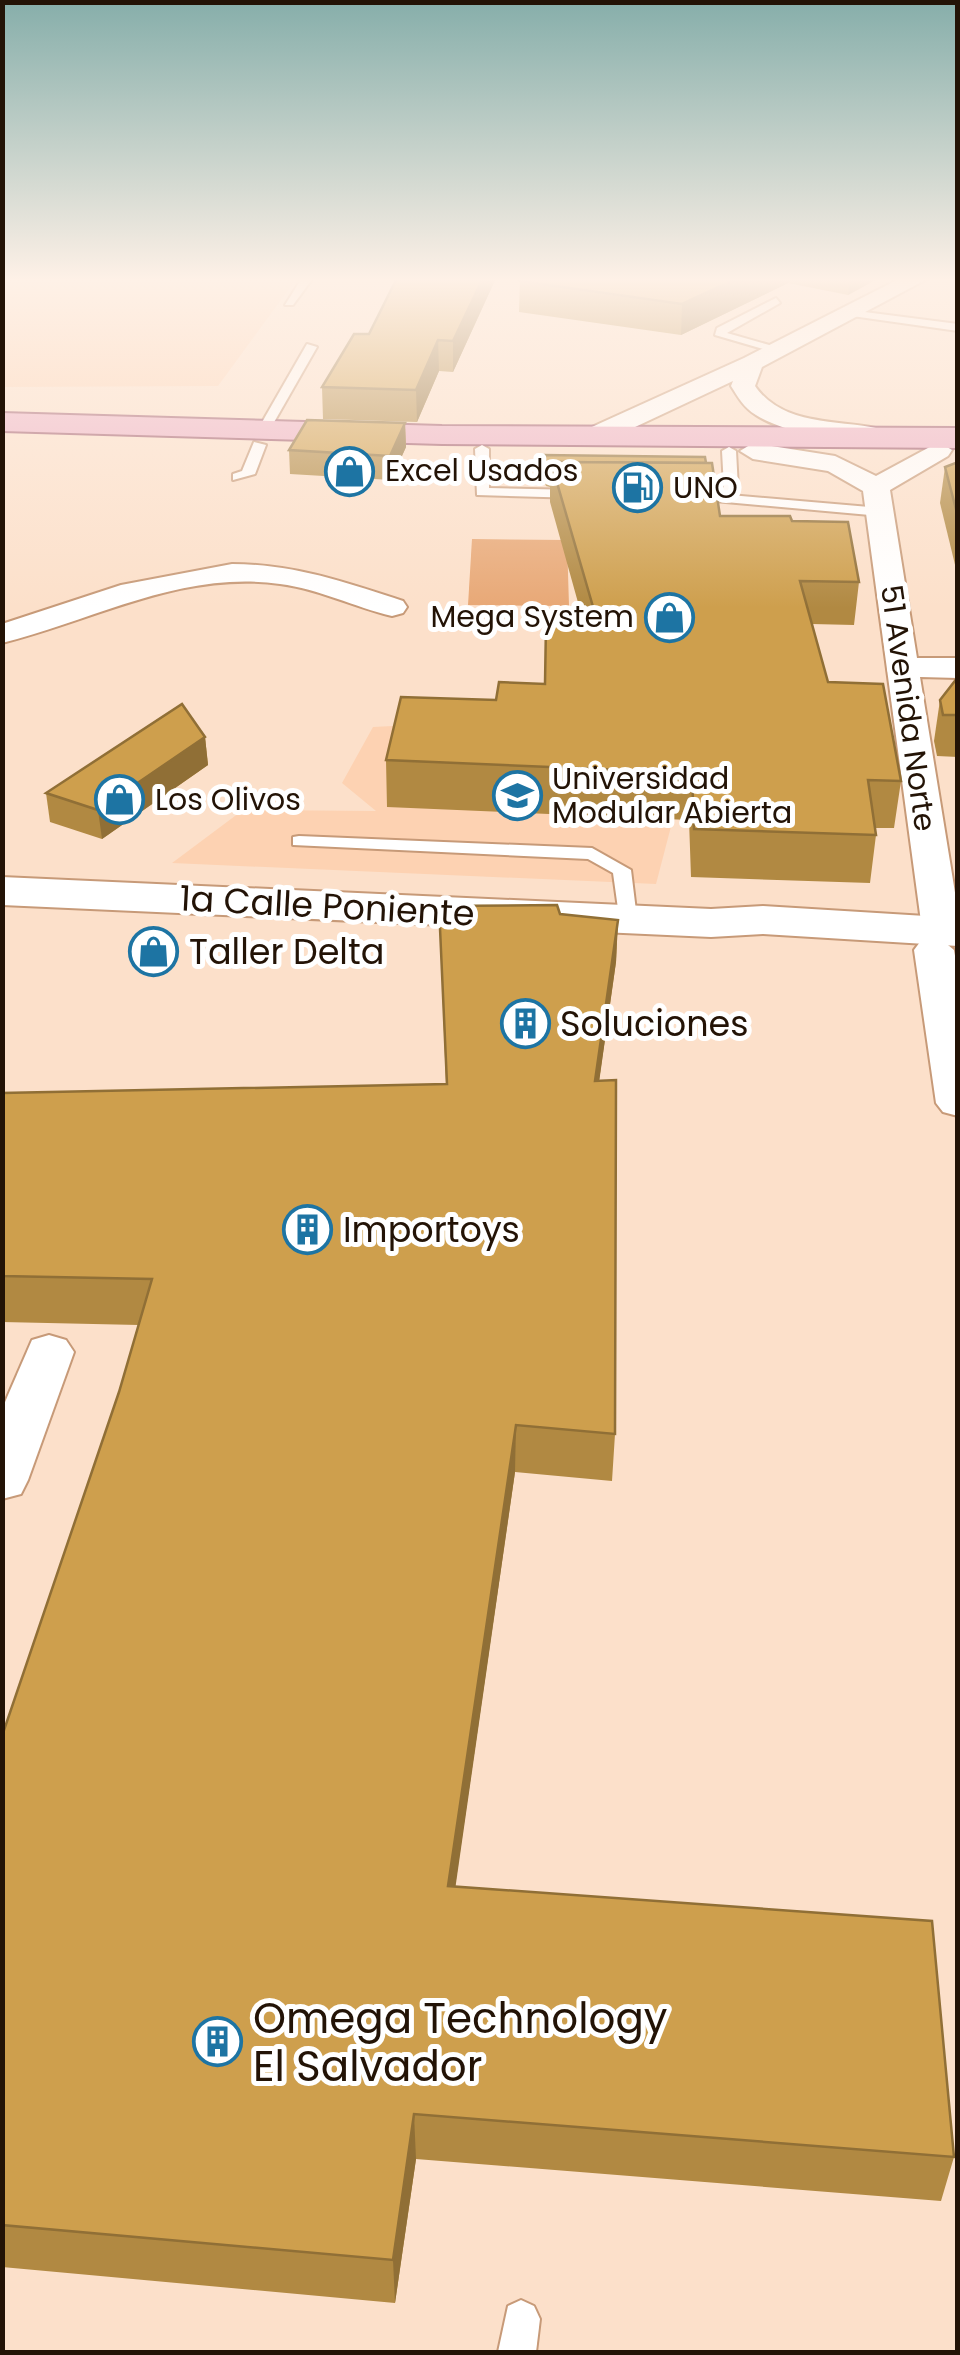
<svg xmlns="http://www.w3.org/2000/svg" width="960" height="2355" font-family="Poppins,sans-serif">
<rect width="100%" height="100%" fill="#fce0ca"/>
<g fill="#fdd2b2">
<path d="M2,278h295l-79,108 -215,1z"/>
<path d="M529,719l145,96 -18,69 -484,-21 71,-53 133,1 -34,-28 31,-56z"/>
</g>
<path fill="#e8a876" d="M472,539l95,1 2,66 -101,-1z"/>
<g fill="none" stroke-linecap="round" stroke-linejoin="round">
<defs>
<g id="lane">
<path d="M302,278h11l-20,27h-8z"/>
<path d="M776,298l4,5 -53,30 53,15v6l-65,-19 2,-7z"/>
<path d="M849,310l109,14v7l-113,-16z"/>
<path d="M307,344l10,3 -48,84 -11,3 -1,-3z"/>
<path d="M254,442l12,3 -11,29 -22,6v-6l9,-3z"/>
<path d="M482,445l7,4v39l90,2 7,4 -7,4 -102,-3 -2,-46z"/>
<path d="M729,447l7,4 2,37 -8,7 151,13 7,4 -7,4 -200,-18v-6l34,1 9,-6 -2,-36z"/>
<path d="M299,836l293,12 39,22 6,49 -3,4h-14l-7,-50 -25,-14 -295,-14v-8z"/>
<path d="M521,2300l13,6 6,13 -4,33h-38l10,-46z"/>
</g>
<g id="street">
<path d="M901,278h28l-167,89 -7,19c29,42 87,33 130,44l4,5 -4,5c-29,8 -104,-8 -129,-25 -12,-7 -18,-18 -25,-29l2,-5 -132,62 -9,2 -13,-8 4,-6 161,-73z"/>
<path d="M939,442l13,8 -4,6 -58,34 27,168h41v20l-38,-1 38,234v22l-16,7 12,10 4,23v143l-15,-4 -7,-9 -22,-153 6,-8 13,-3 -11,-10 -59,-438 -35,-20 -75,-12 -13,-8 13,-8 82,13 41,20z"/>
<path d="M232,564c61,0 113,18 171,37l4,6 -4,6 -11,3c-38,-9 -73,-27 -112,-32 -98,-14 -185,36 -278,59v-19l119,-39z"/>
<path d="M49,1335l17,5 8,12 -46,128 -7,14 -19,5v-90l30,-69z"/>
</g>
<path id="secondary" d="M2,877l709,32 52,-3 195,12v28l-195,-12 -52,3 -709,-32z"/>
<path id="primary" d="M2,413l440,13 516,2v20l-516,-4 -440,-13z"/>
</defs>
<use href="#lane" stroke="#c79a78" stroke-width="4"/>
<use href="#street" stroke="#c79a78" stroke-width="4"/>
<use href="#secondary" stroke="#c79a78" stroke-width="4"/>
<use href="#primary" stroke="#9d5669" stroke-width="4"/>
<use href="#lane" fill="#fff" fill-rule="evenodd"/>
<use href="#street" fill="#fff" fill-rule="evenodd"/>
<use href="#secondary" fill="#fff" fill-rule="evenodd"/>
<use href="#primary" fill="#ecafc5" fill-rule="evenodd"/>
</g>
<g fill="#b18942">
<path d="M380,278h116l-43,94 -14,-1 -22,51 -94,-3 -1,-32 47,-53 28,-55z"/>
<path d="M520,278h359l-31,17 -60,-12 -107,52 -162,-23z"/>
<path d="M405,423l1,24 -15,33 -101,-6 -1,-24z"/>
<path d="M541,455l179,61 72,5 67,61 -5,43 -42,-1 16,58 73,99 -7,47h-19l1,7 -6,48 -179,-6 -2,-57 -302,-13 -1,-47 110,-60 49,-16 39,-60 -34,-122v-15l-4,-1 -6,-18z"/>
<path d="M958,462v115l-18,-74 5,-36z"/>
<path d="M958,677v80l-21,-1 -3,-15 6,-41z"/>
<path d="M205,737l3,28 -106,74 -52,-17 -4,-29z"/>
<path d="M439,906l179,14 -2,42 -17,119 16,353 -3,47 -97,-9 -60,414 499,271 -13,44 -525,-42 -21,144 -393,-36v-531l117,-344 20,-67 -137,-3v-229l444,-9z"/>
</g>
<g fill="#906f36">
<path d="M483,278h13l-43,94v-31z"/>
<path d="M738,278h50v5l-107,52 1,-31z"/>
<path d="M850,278h29l-31,17z"/>
<path d="M438,340l1,31 -22,51 -1,-32z"/>
<path d="M405,423l1,24 -15,33 -1,-24z"/>
<path d="M205,737l3,28 -106,74 -4,-29z"/>
<path d="M618,920l-2,42 -23,163 2,-44z"/>
<path d="M516,1425l-1,47 -66,460 -1,-46z"/>
<path d="M414,2114l2,45 -21,144 -2,-43z"/>
</g>
<g fill="#ce9f4d" stroke="#906f36" stroke-width="2.5">
<path d="M397,278h86l-30,63 -15,-1 -22,50 -94,-3 32,-53h15z"/>
<path d="M520,278h218l-56,26 -162,-23z"/>
<path d="M307,420l98,3 -15,33 -101,-6z"/>
<path d="M541,455l164,2 1,6 -155,-1v11h-5z"/>
<path d="M551,462l161,1 8,53h70l2,5 56,1 11,60 -59,-1 28,101 55,2 18,97 -33,-1 8,55 -182,-6 -2,-56 -306,-13 15,-63 95,3 3,-18 46,2 1,-60h52z"/>
<path d="M958,462v55l-13,-50z"/>
<path d="M958,677v38h-15l-3,-15z"/>
<path d="M182,704l23,33 -107,73 -52,-17z"/>
<path d="M557,905l3,9 58,6 -23,161 21,-1 -1,354 -99,-9 -68,461 484,35 22,236 -540,-43 -21,146 -391,-35v-489l117,-344 33,-113 -150,-3v-183l445,-9 -8,-178z"/>
</g>
<linearGradient id="sky" x2="0" y2="1"><stop stop-color="#86aeaa"/><stop offset="0.46" stop-color="#fef1e7"/><stop offset="1" stop-color="#fef1e7" stop-opacity="0"/></linearGradient>
<rect width="960" height="608" fill="url(#sky)"/>
<defs>
<symbol id="shop-ring" viewBox="-11 -11 22 22"><circle r="9.5" fill="#fff" stroke="#1d74a3" stroke-width="1.5"/><path d="M-5-2.5h2.3a2.7 3.5 0 0 1 5.4 0H5L5.5 6h-11ZM-1.5-2.5h3a1.5 2.3 0 0 0-3 0Z" fill="#1d74a3"/></symbol>
<symbol id="fuel-ring" viewBox="-11 -11 22 22"><circle r="9.5" fill="#fff" stroke="#1d74a3" stroke-width="1.5"/><path d="M-5.5-6h7V0h2V4h1.3V-2.5L3-4.5l.8-.8L6-3V5H2.5V1h-1V6h-7ZM-4.2-4.7v3.2H.2V-4.7Z" fill="#1d74a3"/></symbol>
<symbol id="university-ring" viewBox="-11 -11 22 22"><circle r="9.5" fill="#fff" stroke="#1d74a3" stroke-width="1.5"/><path d="M0-5L7-2L0 1L-7-2ZM-4 1L0 2.5L4 1V4Q0 6-4 4Z" fill="#1d74a3"/></symbol>
<symbol id="building-ring" viewBox="-11 -11 22 22"><circle r="9.5" fill="#fff" stroke="#1d74a3" stroke-width="1.5"/><path d="M-4-6H4V6H1V3H-1V6H-4ZM-2.5-4.3h1.7v1.8h-1.7ZM.8-4.3h1.7v1.8H.8ZM-2.5-1h1.7V.8h-1.7ZM.8-1h1.7V.8H.8Z" fill="#1d74a3"/></symbol>
</defs>
<g fill-rule="evenodd">
<use href="#shop-ring" x="322" y="444" width="55" height="55"/>
<use href="#fuel-ring" x="610" y="460" width="55" height="55"/>
<use href="#shop-ring" x="642" y="590" width="55" height="55"/>
<use href="#university-ring" x="490" y="768" width="55" height="55"/>
<use href="#shop-ring" x="92" y="772" width="55" height="55"/>
<use href="#shop-ring" x="126" y="924" width="55" height="55"/>
<use href="#building-ring" x="498" y="996" width="55" height="55"/>
<use href="#building-ring" x="280" y="1202" width="55" height="55"/>
<use href="#building-ring" x="190" y="2014" width="55" height="55"/>
</g>
<g text-anchor="middle" stroke-width="10" stroke-linejoin="round" paint-order="stroke">
<g font-size="30" fill="#231306" stroke="#fff" text-anchor="start">
<text x="385" y="481">Excel Usados</text>
<text x="673" y="498">UNO</text>
<text x="634" y="627" text-anchor="end">Mega System</text>
<text x="552" y="789">Universidad<tspan x="552" dy="34">Modular Abierta</tspan></text>
<text x="155" y="810">Los Olivos</text>
</g>
<g font-size="30" fill="#231306" stroke="#fff">
<text transform="translate(908 708) rotate(82)" y="10">51 Avenida Norte</text>
</g>
<g font-size="35" fill="#231306" stroke="#fff">
<text transform="translate(327 906) rotate(3)" y="12">1a Calle Poniente</text>
</g>
<g font-size="35" fill="#231306" stroke="#fff" text-anchor="start">
<text x="189" y="964">Taller Delta</text>
<text x="560" y="1036">Soluciones</text>
<text x="343" y="1242">Importoys</text>
</g>
<g font-size="42" fill="#231306" stroke="#fff" text-anchor="start">
<text x="253" y="2033">Omega Technology<tspan x="253" dy="48">El Salvador</tspan></text>
</g>
</g>
<rect width="960" height="2355" fill="none" stroke="#231306" stroke-width="10"/>
</svg>
